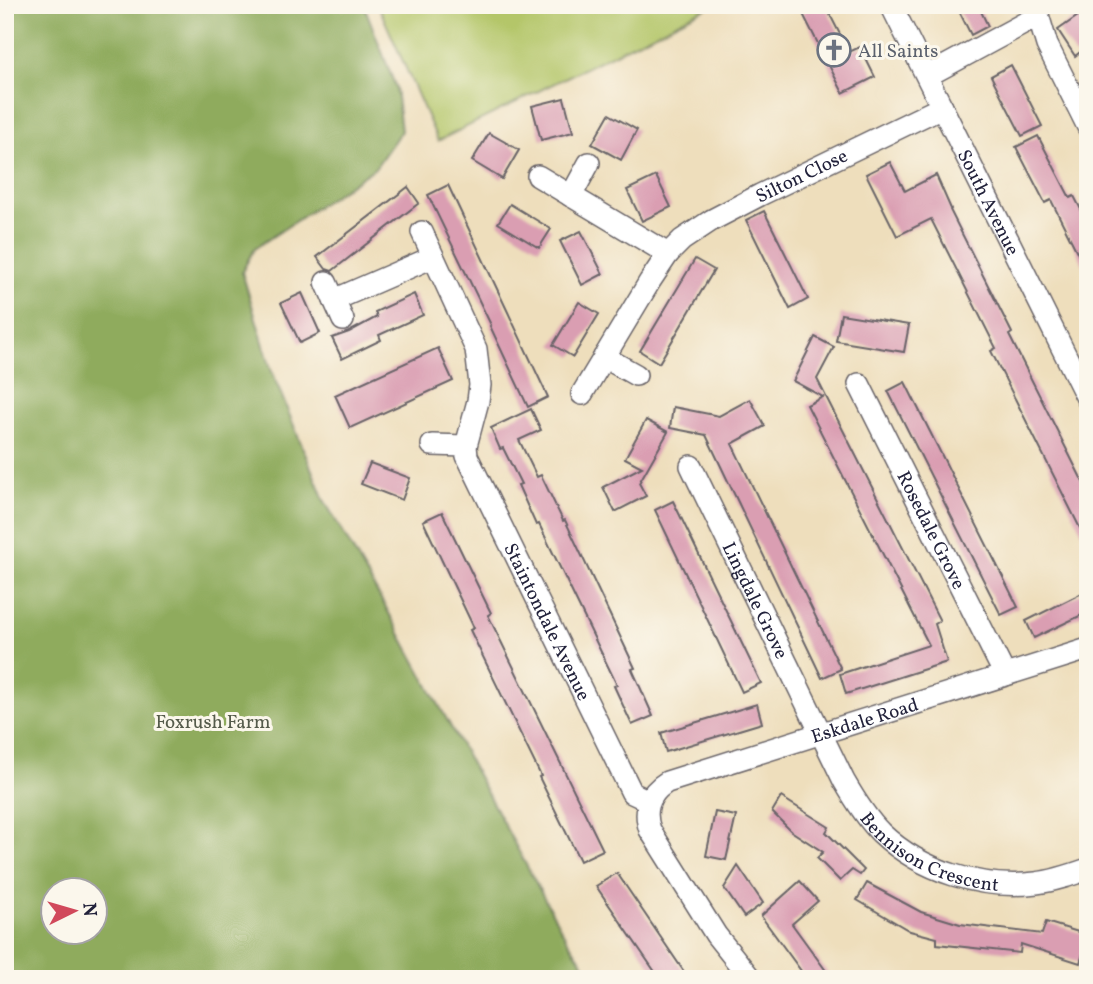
<svg xmlns="http://www.w3.org/2000/svg" width="1093" height="984" font-family="Vollkorn,serif">
<rect width="100%" height="100%" fill="#fbf7ec"/>
<filter id="ink" filterUnits="userSpaceOnUse"><feTurbulence type="fractalNoise" baseFrequency=".0143" numOctaves="2"/><feDisplacementMap in="SourceGraphic" scale="14" xChannelSelector="R" yChannelSelector="G"/><feConvolveMatrix kernelMatrix="1 2 1 2 8 2 1 2 1" color-interpolation-filters="sRGB"/></filter>
<filter id="wash" filterUnits="userSpaceOnUse"><feTurbulence type="fractalNoise" baseFrequency=".00686" numOctaves="4" result="noise"/><feDisplacementMap in="SourceGraphic" scale="28" xChannelSelector="R" yChannelSelector="G"/><feGaussianBlur stdDeviation="1.57" result="paint"/><feColorMatrix in="noise" values="0 0 0 0 0 0 0 0 0 0 0 0 0 0 0 0 0 1.4 0 .05"/><feComposite in="paint" operator="in"/></filter>
<g filter="url(#wash)">
<rect width="100%" height="100%" fill="#eedebc"/>
<path fill="#b4c669" stroke="#6b7452" stroke-width="2" d="M378,5h334l-274,136z"/>
<path fill="#8fab5d" stroke="#58664c" stroke-width="2" fill-rule="evenodd" d="M5,5h359l32,83 5,43 -26,37 -121,81 -12,23 30,100 52,128 61,106 181,332 28,41h-589zM52,890h42v42h-42z"/>
<g id="blocks">
<g fill="#da9eb2">
<path d="M816,5h9l24,47 11,-5 15,30 -32,16 -41,-81z"/>
<path d="M956,5h22l10,21 -17,9z"/>
<path d="M1088,9v37l-13,10 -17,-26z"/>
<path d="M1011,65l31,61 -20,10 -31,-60z"/>
<path d="M564,98l9,34 -32,8 -9,-34z"/>
<path d="M609,114l28,16 -16,30 -29,-16z"/>
<path d="M489,133l30,17 -17,29 -30,-18z"/>
<path d="M1038,136l32,62 4,-2 14,27v51l-37,-74 -6,3 -29,-56z"/>
<path d="M890,162l15,29 31,-16 15,34 -1,1 62,123 -3,2 79,157v52l-97,-193 5,-3 -65,-129 -34,17 -31,-62z"/>
<path d="M656,176l15,31 -29,14 -15,-31z"/>
<path d="M448,185l100,212 -20,10 -38,-81 1,-1 -63,-130z"/>
<path d="M408,187l11,16 -87,68 -6,-2 -9,-12z"/>
<path d="M510,204l41,25 -12,19 -41,-25z"/>
<path d="M764,211l44,88 -18,10 -44,-89z"/>
<path d="M581,231l22,43 -21,11 -22,-44z"/>
<path d="M695,259l19,11 -55,93 -19,-12z"/>
<path d="M302,293l18,40 -20,10 -19,-40z"/>
<path d="M414,294l9,21 -44,20 2,5 -39,19 -10,-21 17,-6 28,-15 -2,-5z"/>
<path d="M579,302l20,12 -26,43 -20,-12z"/>
<path d="M841,314l68,11 -5,27 -68,-11z"/>
<path d="M815,337l19,10 -17,32 123,242 -5,3 12,38 -101,32 -6,-20 89,-29 -122,-240 16,-8 -30,-16z"/>
<path d="M438,348l15,33 -103,47 -15,-33z"/>
<path d="M905,382l113,225 -17,8 -113,-224z"/>
<path d="M750,399l15,27 -33,18 109,225 -19,9 -116,-243 -36,-7 3,-21 46,9z"/>
<path d="M531,409l10,21 -22,10 18,37 4,-2 22,46 2,-1 70,148 -3,1 21,47 -21,9 -18,-39 3,-1 -78,-161 -3,1 -18,-40 3,-1 -18,-36 -3,1 -9,-21z"/>
<path d="M646,420l22,12 -29,51 7,13 -31,16 -12,-25 39,-20 -17,-9z"/>
<path d="M370,463l40,15 -8,22 -41,-16z"/>
<path d="M673,501l88,182 -19,9 -87,-182z"/>
<path d="M442,512l49,101 -3,2 115,235 -23,11 -41,-84 2,-1 -71,-146 4,-2 -51,-107z"/>
<path d="M1088,590v22l-54,26 -8,-17z"/>
<path d="M757,704l5,19 -96,29 -5,-19z"/>
<path d="M781,797l48,30 -3,5 38,38 -4,5 -8,-5 -12,11 -23,-23 6,-6 -32,-21 -19,-19z"/>
<path d="M715,812l21,4 -10,44 -20,-4z"/>
<path d="M738,866l25,37 -19,14 -20,-29z"/>
<path d="M617,873l72,106h-29l-64,-93z"/>
<path d="M800,881l18,20 -26,23 40,55h-25l-46,-63z"/>
<path d="M867,883l54,29 39,12 82,10 4,-12 42,13v3l-8,25 -59,-19 -1,9 -83,-9v-6l-27,-7 -53,-31z"/>
</g>
</g>
</g>
<g filter="url(#ink)">
<use href="#blocks" fill-opacity="0" stroke="#696468" stroke-width="2"/>
<g fill="none" stroke-linecap="round" stroke-linejoin="round">
<defs>
<g id="minor">
<path id="s1" d="M891,5l197,395"/>
<path d="M1035,5l12,40 41,82"/>
<path d="M927,76l98,-53 13,-6"/>
<path d="M538,176l130,78"/>
<path d="M571,196l18,-33"/>
<path id="s2" d="M422,232l54,117 4,36 -2,16 -12,45 1,10 165,337 17,8"/>
<path d="M326,282l17,38"/>
<path d="M334,300l99,-43"/>
<path d="M604,357l32,18"/>
<path id="s3" d="M859,384l146,291"/>
<path id="s4" d="M582,394l68,-113 18,-27 14,-14 30,-20 48,-25 182,-88"/>
<path d="M432,445l34,1"/>
<path id="s5" d="M691,466l153,315c11,19 22,37 37,52 40,38 101,57 155,50 18,-2 35,-8 52,-14"/>
<path id="s6" d="M751,979l-35,-44 -66,-105c-7,-20 -1,-37 17,-48l421,-133"/>
</g>
</defs>
<use href="#minor" stroke="#696468" stroke-width="24"/>
<use href="#minor" stroke="#fff" stroke-width="21"/>
</g>
</g>
<defs>
<symbol id="church-ring" viewBox="-11 -11 22 22"><circle r="9.5" fill="#fbf7ec" stroke="#6b7280" stroke-width="1.5"/><path d="M-1.2-6h2.4v3.5h3.3v2.4h-3.3V6h-2.4V-.1h-3.3v-2.4h3.3Z" fill="#6b7280"/></symbol>
</defs>
<g fill-rule="evenodd">
<use href="#church-ring" x="815" y="31" width="38" height="38"/>
</g>
<g text-anchor="middle" stroke-width="6" stroke-linejoin="round" paint-order="stroke">
<g font-size="19" fill="#5b616d" stroke="#fbf7ec" text-anchor="start">
<text x="858" y="57">All Saints</text>
</g>
<g font-size="19" fill="#22223b" stroke="#fbf7ec">
<text dy="7" stroke="none"><textPath href="#s4" startOffset="320">Silton Close</textPath></text>
<text dy="7" stroke="none"><textPath href="#s1" startOffset="220">South Avenue</textPath></text>
<text dy="7" stroke="none"><textPath href="#s3" startOffset="163">Rosedale Grove</textPath></text>
<text dy="7" stroke="none"><textPath href="#s5" startOffset="149">Lingdale Grove</textPath></text>
<text dy="7" stroke="none"><textPath href="#s2" startOffset="422">Staintondale Avenue</textPath></text>
<text dy="7" stroke="none"><textPath href="#s6" startOffset="443">Eskdale Road</textPath></text>
<text dy="7" stroke="none"><textPath href="#s5" startOffset="467">Bennison Crescent</textPath></text>
</g>
<g font-size="19" fill="#555b4b" stroke="#fbf7ec">
<text x="213" y="728">Foxrush Farm</text>
</g>
</g>
<rect width="1093" height="984" fill="none" stroke="#fbf7ec" stroke-width="28"/>
<g transform="translate(74 911) rotate(85)"><circle r="33" fill="#fbf7ec" stroke="#a4a2a5" stroke-width="2"/>
<path d="M0-5L12 26L0 18L-12 26Z" fill="#d1495b"/>
<text y="-10" font-size="19" font-weight="bold" text-anchor="middle" fill="#22223b">N</text>
</g>
</svg>
